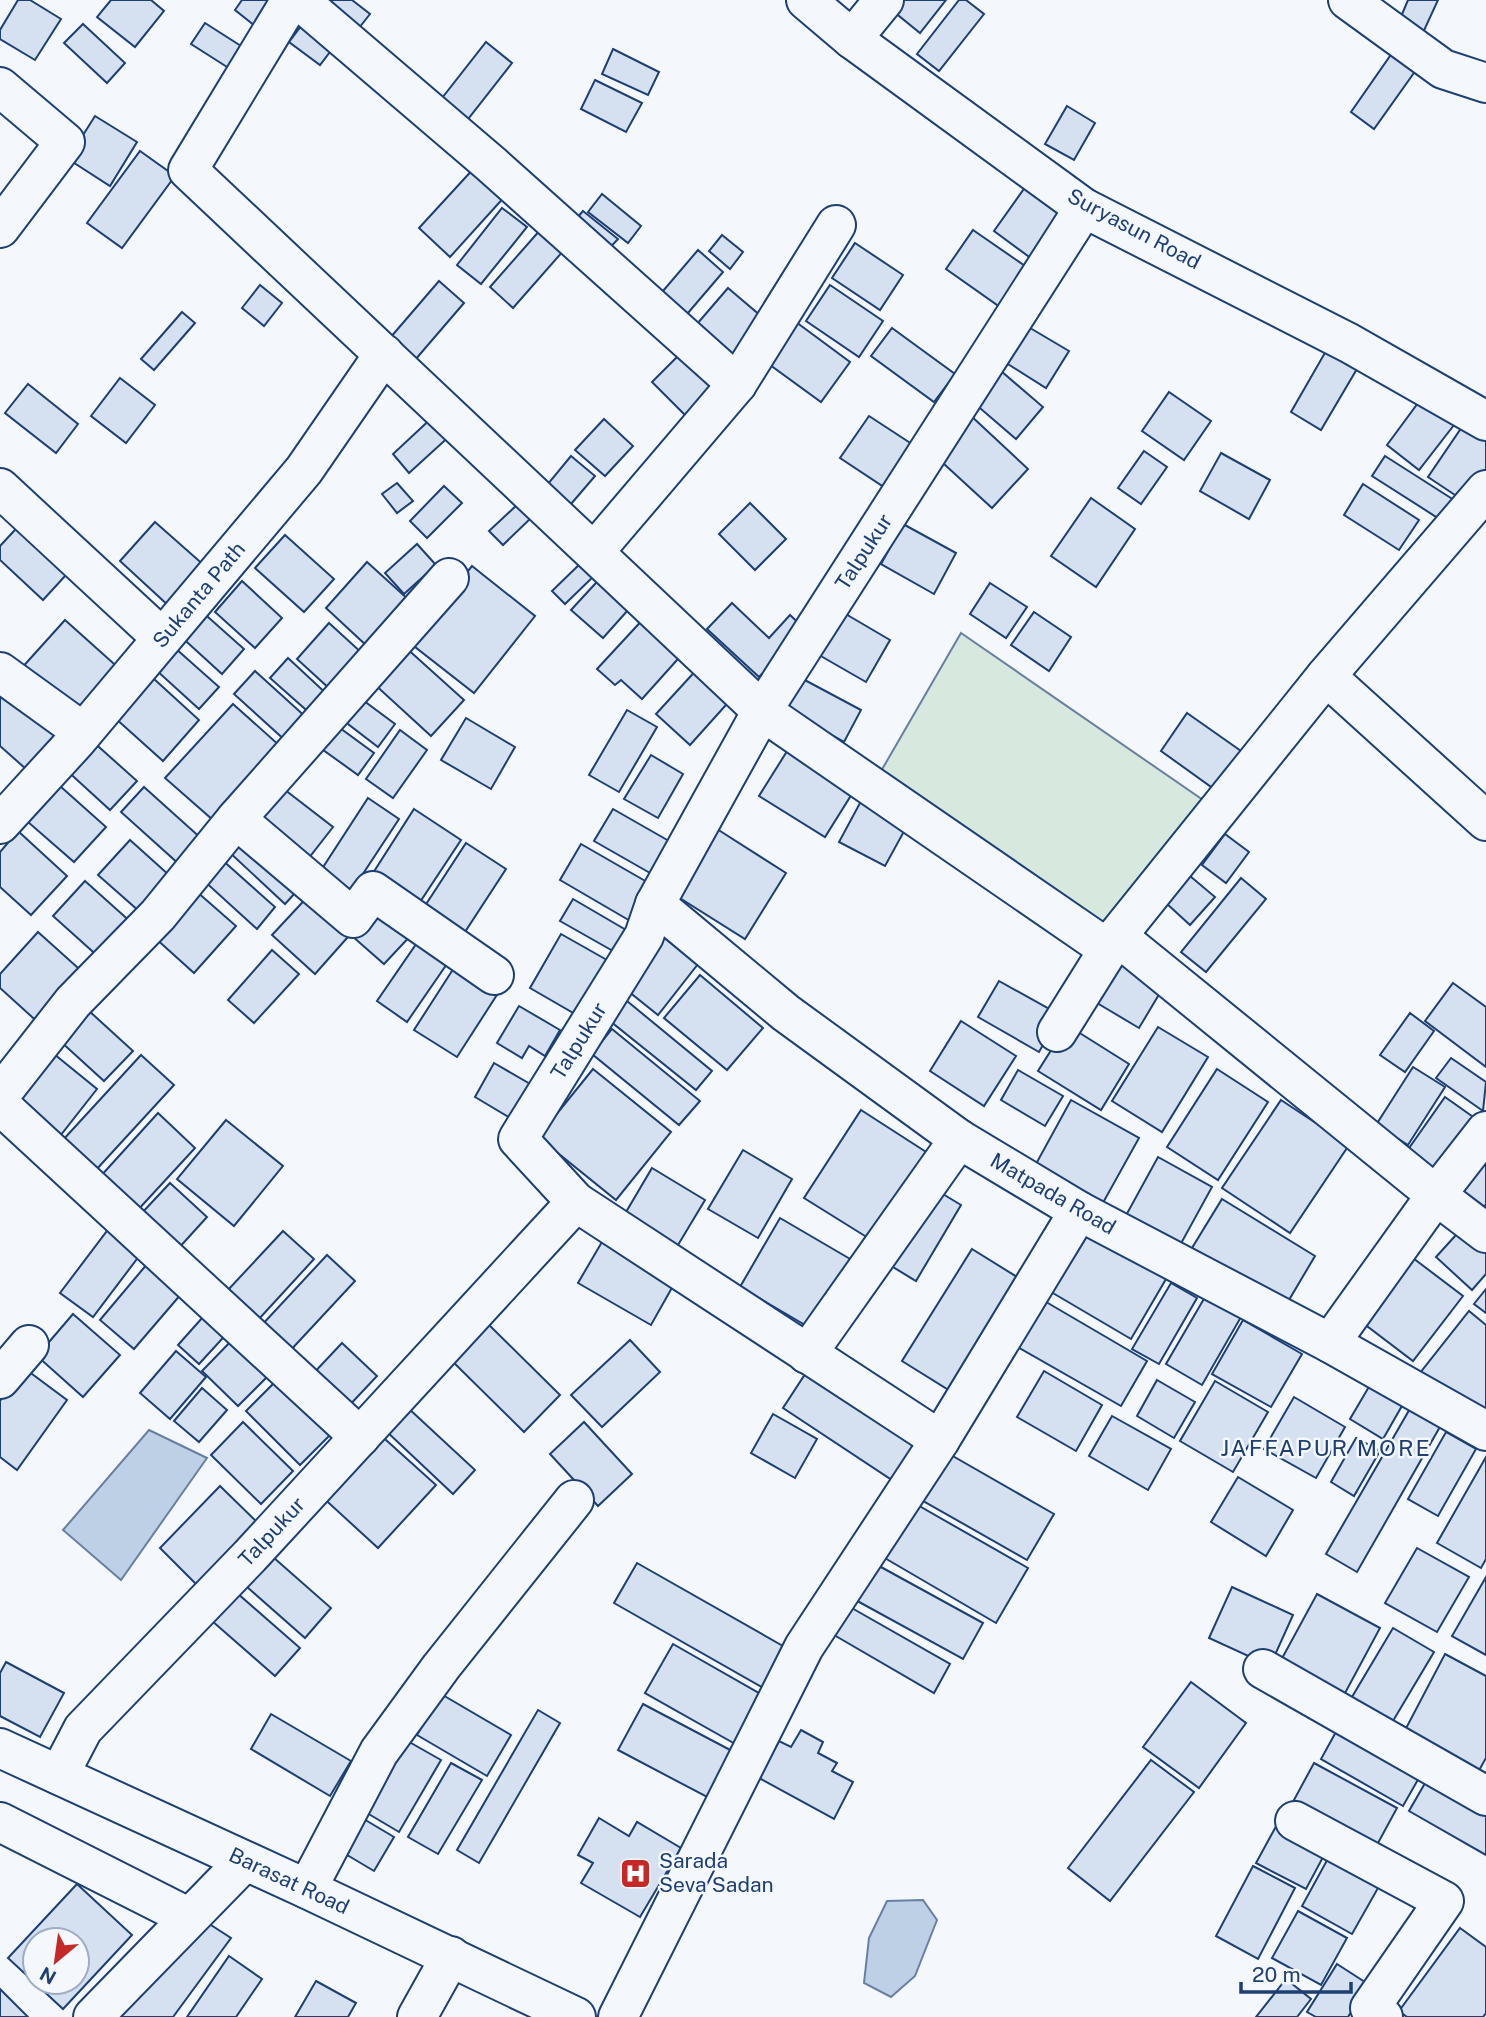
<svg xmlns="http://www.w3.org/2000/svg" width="1486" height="2017" font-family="'Public Sans',sans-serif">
<rect width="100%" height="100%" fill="#f4f7fb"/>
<path fill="#d7e8df" stroke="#687fa3" stroke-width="2" d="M961,633l242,167 -91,132 -239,-147z"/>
<g fill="#bed0e5" stroke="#687fa3" stroke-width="2">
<path d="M149,1430l58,28 -86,122 -58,-50z"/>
<path d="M923,1900l14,20 -22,56 -24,21 -27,-14 5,-45 18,-37z"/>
</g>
<g fill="#d5e0f0" stroke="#1d3f73" stroke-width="2" fill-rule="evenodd">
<path d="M18,0h12l31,19 -26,41 -35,-21v-9z"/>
<path d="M111,0h40l13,11 -29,36 -38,-30z"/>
<path d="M242,0h44l-22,33 -29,-23z"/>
<path d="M320,0h32l18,14 -15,19z"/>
<path d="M902,0h44l-26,33 -27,-22z"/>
<path d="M959,0h7l18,14 -45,57 -22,-17z"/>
<path d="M1408,0h30l-17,37 -24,-11z"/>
<path d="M305,21l31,23 -16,21 -31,-23z"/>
<path d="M205,23l47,30 -14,21 -47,-30z"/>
<path d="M83,24l42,39 -18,20 -43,-40z"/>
<path d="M486,42l26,21 -51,65 -26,-21z"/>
<path d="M1397,46l24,17 -47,66 -23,-17z"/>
<path d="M613,49l46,23 -11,23 -46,-21z"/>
<path d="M595,80l47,23 -16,29 -45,-23z"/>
<path d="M1067,106l28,17 -21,37 -29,-16z"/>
<path d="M95,116l42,26 -27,44 -42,-27z"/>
<path d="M140,151l35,25 -53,72 -35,-25z"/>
<path d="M476,166l31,28 -57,63 -31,-29z"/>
<path d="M1026,186l38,27 -32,46 -38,-28z"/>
<path d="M602,194l39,32 -13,17 -40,-31z"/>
<path d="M502,208l25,19 -46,57 -24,-19z"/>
<path d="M583,211l35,28 -12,13 -34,-28z"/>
<path d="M541,229l23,21 -51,58 -23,-21z"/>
<path d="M973,230l55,38 -28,39 -54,-38z"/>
<path d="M722,235l21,17 -13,17 -21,-18z"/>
<path d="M855,243l48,32 -23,35 -48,-32z"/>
<path d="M698,250l25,22 -41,48 -25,-22z"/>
<path d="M439,281l25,22 -49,57 -25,-22z"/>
<path d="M260,285l22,18 -18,23 -22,-18z"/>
<path d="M830,285l53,36 -24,36 -53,-36z"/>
<path d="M728,288l40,34 -31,37 -40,-35z"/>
<path d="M182,312l13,11 -41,47 -13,-11z"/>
<path d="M796,322l54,40 -29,40 -55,-40z"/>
<path d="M1025,325l44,26 -23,37 -43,-27z"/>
<path d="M892,328l63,46 -21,28 -63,-46z"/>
<path d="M1330,344l31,18 -40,68 -30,-18z"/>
<path d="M684,350l38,39 -31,32 -39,-39z"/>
<path d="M1001,371l42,36 -27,32 -42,-36z"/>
<path d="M120,378l35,27 -29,38 -35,-27z"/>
<path d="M28,384l50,40 -22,29 -51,-40z"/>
<path d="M1169,392l42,29 -27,39 -42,-29z"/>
<path d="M1421,399l33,26 -35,45 -32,-25z"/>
<path d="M436,414l17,19 -44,40 -16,-19z"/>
<path d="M969,414l59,55 -36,39 -60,-55z"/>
<path d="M869,416l52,34 -28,43 -53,-35z"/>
<path d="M604,419l29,27 -28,30 -30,-26z"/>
<path d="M1464,424l22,15v37l-19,27 -39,-26z"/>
<path d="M1144,451l23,16 -26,37 -23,-16z"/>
<path d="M1221,453l49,27 -21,39 -49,-28z"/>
<path d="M571,456l24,20 -24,28 -24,-19z"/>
<path d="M1385,456l69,44 -13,20 -69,-44z"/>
<path d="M397,483l16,18 -16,12 -15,-19z"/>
<path d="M1363,484l56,36 -20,30 -55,-35z"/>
<path d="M444,486l18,17 -35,35 -17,-17z"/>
<path d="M1091,498l44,31 -39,58 -45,-31z"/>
<path d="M750,503l36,36 -31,31 -36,-36z"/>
<path d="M518,504l13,14 -28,27 -14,-14z"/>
<path d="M27,517l50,46 -34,37 -43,-40v-14z"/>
<path d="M155,522l51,45 -36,40 -50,-46z"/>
<path d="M903,524l53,29 -22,41 -53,-30z"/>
<path d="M285,535l49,44 -30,33 -49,-44z"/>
<path d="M417,544l19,21 -32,29 -19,-21z"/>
<path d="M584,560l13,13 -32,31 -13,-13z"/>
<path d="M367,562l43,39 -42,46 -42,-39z"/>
<path d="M472,566l63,50 -61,77 -64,-50z"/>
<path d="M606,572l31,28 -34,38 -32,-28z"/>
<path d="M242,581l40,37 -27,30 -40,-36z"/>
<path d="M990,583l37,24 -21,31 -36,-24z"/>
<path d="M732,603l37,35 21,-23 16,15 -47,47 -52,-48z"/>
<path d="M199,609l45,40 -22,25 -45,-41z"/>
<path d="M1034,612l37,25 -22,34 -38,-26z"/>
<path d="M844,613l46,27 -24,42 -47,-27z"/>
<path d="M647,615l39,35 -44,49 -21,-19 -6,5 -18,-16z"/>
<path d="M65,620l57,51 -46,51 -57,-51z"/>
<path d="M329,623l34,31 -32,36 -34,-31z"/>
<path d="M404,646l60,54 -33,36 -59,-54z"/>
<path d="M175,648l44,39 -20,22 -43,-39z"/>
<path d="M288,658l42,39 -17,19 -43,-38z"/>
<path d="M700,666l34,30 -44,49 -34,-31z"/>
<path d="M142,668l57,52 -36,41 -58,-52z"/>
<path d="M255,671l53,48 -21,23 -53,-48z"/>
<path d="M801,678l60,32 -17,32 -60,-33z"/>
<path d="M0,684l57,51 -31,34 -26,-23z"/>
<path d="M352,692l43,32 -17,23 -43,-33z"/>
<path d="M233,704l47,42 -67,74 -48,-42z"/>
<path d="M627,710l30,17 -38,65 -30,-17z"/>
<path d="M1187,713l54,38 -27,38 -53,-38z"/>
<path d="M466,718l49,29 -24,42 -50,-29z"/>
<path d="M329,720l45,33 -16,22 -46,-33z"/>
<path d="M400,730l27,20 -34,48 -27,-19z"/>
<path d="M90,739l47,42 -27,29 -46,-42z"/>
<path d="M794,740l66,41 -35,56 -66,-41z"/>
<path d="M651,755l32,19 -25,44 -34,-19z"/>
<path d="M276,783l57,44 -25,32 -57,-43z"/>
<path d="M60,786l46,41 -32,35 -46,-40z"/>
<path d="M144,787l59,53 -23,25 -59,-53z"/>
<path d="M867,790l46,25 -28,51 -46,-24z"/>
<path d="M368,798l31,21 -50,76 -31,-20z"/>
<path d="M414,809l47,31 -49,74 -46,-30z"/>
<path d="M613,809l56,32 -19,32 -56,-32z"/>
<path d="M717,829l69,44 -41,66 -70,-44z"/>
<path d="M18,831l49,45 -36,39 -31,-28v-35z"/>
<path d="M244,834l63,46 -22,24 -58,-54z"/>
<path d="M1225,834l24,18 -23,31 -24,-18z"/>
<path d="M130,840l49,44 -31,35 -50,-44z"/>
<path d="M466,843l40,26 -45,69 -40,-26z"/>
<path d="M581,844l73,42 -22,36 -72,-42z"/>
<path d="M220,858l55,49 -18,22 -55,-50z"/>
<path d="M1190,876l25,21 -25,28 -24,-22z"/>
<path d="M1241,878l25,21 -60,73 -25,-20z"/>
<path d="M85,881l48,43 -32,35 -48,-43z"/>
<path d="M196,891l40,35 -42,47 -40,-36z"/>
<path d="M313,891l42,38 -40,45 -43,-39z"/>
<path d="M573,899l60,35 -13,21 -60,-34z"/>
<path d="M383,903l31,29 -30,32 -32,-28z"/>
<path d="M38,932l49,44 -45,50 -42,-38v-14z"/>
<path d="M561,934l53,30 -32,54 -52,-30z"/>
<path d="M662,936l36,28 -40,51 -35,-28z"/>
<path d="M421,937l30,21 -44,64 -30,-21z"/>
<path d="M272,950l27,24 -45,49 -26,-23z"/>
<path d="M1124,957l43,24 -28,47 -42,-25z"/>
<path d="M459,960l43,27 -45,70 -43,-27z"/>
<path d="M700,975l63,53 -36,42 -63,-52z"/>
<path d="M999,981l61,34 -21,37 -61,-35z"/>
<path d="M1453,983l33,24v60l-61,-46z"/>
<path d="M627,1001l85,70 -16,19 -86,-69z"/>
<path d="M519,1006l41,24 -15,26 -16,-10 -7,12 -25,-15z"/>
<path d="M88,1010l45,41 -29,30 -44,-40z"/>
<path d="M1410,1013l24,18 -29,41 -25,-17z"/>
<path d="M961,1021l55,35 -32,50 -54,-35z"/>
<path d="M1067,1025l62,39 -28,46 -63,-39z"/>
<path d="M1158,1027l50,30 -46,75 -50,-31z"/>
<path d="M612,1029l88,72 -21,24 -87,-71z"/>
<path d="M54,1054l43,35 -37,47 -44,-36z"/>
<path d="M141,1055l33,30 -79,86 -33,-30z"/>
<path d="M1451,1058l35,24 -3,29 -47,-33z"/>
<path d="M494,1063l38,22 -20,34 -37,-22z"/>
<path d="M1413,1067l32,20 -37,58 -32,-20z"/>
<path d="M593,1069l78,63 -55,68 -78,-63z"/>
<path d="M1217,1069l51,33 -50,78 -51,-33z"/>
<path d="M1018,1070l45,26 -18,30 -44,-26z"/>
<path d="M1445,1097l31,22 -37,53 -32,-21z"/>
<path d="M1071,1100l68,38 -40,72 -68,-37z"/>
<path d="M1281,1100l68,45 -59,88 -68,-45z"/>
<path d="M861,1110l76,49 -56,87 -77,-48z"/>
<path d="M158,1113l37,35 -59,64 -37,-34z"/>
<path d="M226,1120l57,46 -49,60 -57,-47z"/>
<path d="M1486,1149v55l-2,3 -26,-19z"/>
<path d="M743,1150l49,29 -34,59 -50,-29z"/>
<path d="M1158,1157l54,30 -34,62 -54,-30z"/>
<path d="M652,1168l53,32 -33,55 -53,-31z"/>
<path d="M170,1183l37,34 -30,33 -37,-35z"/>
<path d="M928,1185l33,20 -45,76 -33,-20z"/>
<path d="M1222,1199l93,57 -29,49 -94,-57z"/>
<path d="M780,1218l77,45 -40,69 -77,-45z"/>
<path d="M113,1223l33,24 -53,70 -33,-24z"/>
<path d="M1465,1225l21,18v31l-14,16 -36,-33z"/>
<path d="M1081,1230l85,49 -35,60 -85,-50z"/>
<path d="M283,1231l31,28 -56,61 -31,-29z"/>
<path d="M606,1235l72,42 -27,48 -73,-42z"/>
<path d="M972,1249l58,36 -70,112 -58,-36z"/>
<path d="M327,1255l28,26 -67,72 -28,-26z"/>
<path d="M1409,1255l54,41 -50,65 -54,-41z"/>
<path d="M153,1257l35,29 -54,63 -34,-29z"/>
<path d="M1171,1283l26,15 -38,66 -27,-15z"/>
<path d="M1486,1289v24l-12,-9z"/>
<path d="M1205,1297l36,20 -39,68 -36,-21z"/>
<path d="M1041,1299l106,62 -26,45 -107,-61z"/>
<path d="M211,1308l21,20 -33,36 -21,-19z"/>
<path d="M1469,1311l17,14v85l-66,-37z"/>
<path d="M73,1314l47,41 -37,42 -46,-41z"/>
<path d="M483,1319l77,76 -36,37 -77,-76z"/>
<path d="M1243,1320l59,34 -31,53 -59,-33z"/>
<path d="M237,1335l37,35 -36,36 -36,-35z"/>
<path d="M630,1340l30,32 -58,55 -31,-32z"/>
<path d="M342,1343l35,33 -32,34 -35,-33z"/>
<path d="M176,1351l30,26 -36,42 -30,-26z"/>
<path d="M813,1362l119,78 -31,46 -118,-78z"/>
<path d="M24,1368l43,32 -50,70 -17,-13v-56z"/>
<path d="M1044,1371l58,34 -26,46 -59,-34z"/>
<path d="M280,1377l55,53 -35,35 -54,-54z"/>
<path d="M1157,1380l38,22 -21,36 -37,-22z"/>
<path d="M1215,1381l53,31 -35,60 -53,-31z"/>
<path d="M1370,1385l33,19 -20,35 -33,-20z"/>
<path d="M202,1388l25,22 -28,32 -25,-21z"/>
<path d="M1294,1397l51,30 -29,51 -52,-29z"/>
<path d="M407,1407l68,63 -22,24 -68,-64z"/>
<path d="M1411,1407l30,18 -84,147 -31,-18z"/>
<path d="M773,1414l44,25 -22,39 -44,-25z"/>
<path d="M1112,1416l59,33 -23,41 -59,-34z"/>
<path d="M243,1422l50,49 -32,33 -50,-49z"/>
<path d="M584,1422l48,52 -34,32 -48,-52z"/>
<path d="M376,1431l60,54 -58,63 -59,-54z"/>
<path d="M1446,1432l30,17 -38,67 -30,-17z"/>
<path d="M1356,1438l24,13 -26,45 -23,-14z"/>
<path d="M944,1451l110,63 -27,46 -109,-62z"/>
<path d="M1486,1457v102l-5,9 -44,-25z"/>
<path d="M1238,1477l55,33 -27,46 -55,-34z"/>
<path d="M220,1486l42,41 -60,63 -42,-42z"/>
<path d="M914,1503l114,65 -32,55 -113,-66z"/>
<path d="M1417,1548l52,29 -32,55 -52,-29z"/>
<path d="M265,1550l66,58 -26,30 -66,-58z"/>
<path d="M870,1561l113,62 -20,36 -113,-62z"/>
<path d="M637,1563l153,87 -23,40 -153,-87z"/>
<path d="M1486,1577v78l-34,-19z"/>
<path d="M229,1586l71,62 -25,28 -71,-62z"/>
<path d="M1232,1587l61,28 -23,51 -61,-28z"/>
<path d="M1317,1594l63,34 -36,67 -64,-33z"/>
<path d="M850,1607l100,57 -16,29 -100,-58z"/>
<path d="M1393,1628l41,24 -44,74 -41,-24z"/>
<path d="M673,1644l91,52 -27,49 -92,-52z"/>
<path d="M1445,1654l41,22v82l-9,16 -74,-40z"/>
<path d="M6,1662l58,31 -24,44 -40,-21v-43z"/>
<path d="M1191,1682l55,41 -47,65 -56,-41z"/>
<path d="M441,1694l70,41 -24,41 -70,-41z"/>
<path d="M643,1704l91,48 -25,46 -91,-48z"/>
<path d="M538,1710l22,13 -81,140 -22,-13z"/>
<path d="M271,1714l80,47 -21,35 -79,-47z"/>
<path d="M1342,1721l82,48 -21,37 -82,-47z"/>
<path d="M801,1730l22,12 -5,11 19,10 -5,8 21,11 -19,37 -75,-41 20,-37 12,6z"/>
<path d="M404,1739l37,21 -42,72 -37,-22z"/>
<path d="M1151,1760l43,32 -84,109 -42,-33z"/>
<path d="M451,1763l31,17 -44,74 -30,-17z"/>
<path d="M1314,1763l83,45 -26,48 -83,-45z"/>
<path d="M1432,1771l54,31v53l-77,-44z"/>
<path d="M357,1815l37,22 -20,34 -37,-22z"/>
<path d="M599,1818l30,18 8,-14 44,26 -41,69 -59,-34 12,-20 -15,-8z"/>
<path d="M1280,1819l49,27 -23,43 -50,-26z"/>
<path d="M1331,1853l51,28 -30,53 -50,-28z"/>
<path d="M1253,1866l42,22 -37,71 -42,-23z"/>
<path d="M77,1884l55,51 -69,74 -55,-51zM35,1940h42v42h-42z"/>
<path d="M1298,1911l49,27 -26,47 -49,-27z"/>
<path d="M197,1916l34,22 -58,79h-56z"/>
<path d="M1460,1928l26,19v66l-3,4h-76l-8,-6z"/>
<path d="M229,1956l33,23 -26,38h-49z"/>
<path d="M1337,1964l31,20 -20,33h-32l-9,-5z"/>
<path d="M1286,1979l25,20 -14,18h-41z"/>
<path d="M316,1981l40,22 -8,14h-53z"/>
<path d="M0,1989l28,28h-28z"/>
</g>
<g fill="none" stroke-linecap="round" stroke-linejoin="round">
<defs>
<g id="minor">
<path d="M291,0l-103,170 574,541 346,238"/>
<path d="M299,0l192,164 246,220"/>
<path d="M806,0l46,39 232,169 265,135 137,78"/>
<path d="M1348,0l95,69 43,14"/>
<path d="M852,39l32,-39"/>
<path d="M0,87l65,55 -65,86"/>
<path d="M0,488l162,150"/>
<path d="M594,552l143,-168 99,-159"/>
<path d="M0,672l83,60"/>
<path d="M1326,676l160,145"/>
<path d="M236,819l117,99 20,-27 121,84"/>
<path d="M0,824l76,-83 228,-271 80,-116"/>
<path d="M655,904l131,109 173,126 120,72 251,132 156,88"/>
<path d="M1117,936l319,259 -106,148"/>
<path d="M1057,1032l60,-96 209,-260 160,-186"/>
<path d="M0,1095l73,-93 85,-87 78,-96 213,-241"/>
<path d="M0,1105l360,332"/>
<path d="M1486,1131l-50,64 50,38"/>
<path d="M576,1202l364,238"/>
<path d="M807,1354l152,-215"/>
<path d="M0,1379l29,-34"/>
<path d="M1263,1669l223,127"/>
<path d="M59,1775l24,-46 167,-173 326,-354 -58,-63 126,-203 11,-32 107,-193 322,-503"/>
<path d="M1295,1821l149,80 -74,107 13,9"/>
<path d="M0,1822l188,95"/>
<path d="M307,1889l72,-137 62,-85 133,-167"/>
<path d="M93,2017l152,-156"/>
<path d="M417,2017l34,-61"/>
<path d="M618,2017l186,-370 136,-207 139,-229"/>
</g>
<path id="major" d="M0,1748l307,141 269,128"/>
</defs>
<use href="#minor" stroke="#1d3f73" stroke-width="42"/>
<use href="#major" stroke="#1d3f73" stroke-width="42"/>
<use href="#minor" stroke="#f4f7fb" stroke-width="38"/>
<use href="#major" stroke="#f4f7fb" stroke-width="38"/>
</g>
<defs>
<symbol id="hospital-square" viewBox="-11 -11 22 22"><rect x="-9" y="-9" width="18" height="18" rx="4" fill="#c62828" stroke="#f4f7fb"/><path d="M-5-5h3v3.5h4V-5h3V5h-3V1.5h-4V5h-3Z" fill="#fff"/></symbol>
</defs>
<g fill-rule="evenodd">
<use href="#hospital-square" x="618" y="1856" width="35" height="35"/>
</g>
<g text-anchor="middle" stroke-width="5" stroke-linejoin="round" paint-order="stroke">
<g font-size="21" fill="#1d3f73" stroke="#f4f7fb">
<text transform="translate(1134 229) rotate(28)" y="7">Suryasun Road</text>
<text transform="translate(864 552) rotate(-57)" y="7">Talpukur</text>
<text transform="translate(199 595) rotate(-50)" y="7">Sukanta Path</text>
<text transform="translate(579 1041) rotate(-58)" y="7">Talpukur</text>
<text transform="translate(1053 1194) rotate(30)" y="7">Matpada Road</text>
<text transform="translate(272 1532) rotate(-47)" y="7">Talpukur</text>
<text transform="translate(289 1881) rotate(25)" y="7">Barasat Road</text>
</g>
<g font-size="21" fill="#1d3f73" stroke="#f4f7fb" text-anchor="start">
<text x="659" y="1868">Sarada<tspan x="659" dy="24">Seva Sadan</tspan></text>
</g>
<g font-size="23" letter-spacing="2" fill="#1d3f73" stroke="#f4f7fb">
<text x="1326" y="1456">JAFFAPUR MORE</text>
</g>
</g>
<g transform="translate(56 1961) rotate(209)"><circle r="33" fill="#f4f7fb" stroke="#9eadc5" stroke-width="2"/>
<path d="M0-5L12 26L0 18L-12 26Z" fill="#c62828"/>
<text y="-10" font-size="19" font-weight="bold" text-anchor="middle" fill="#1d3f73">N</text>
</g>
<path d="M1241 1982v10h110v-10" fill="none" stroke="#1d3f73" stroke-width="3.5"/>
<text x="1252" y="1982" font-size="21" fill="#1d3f73" stroke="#f4f7fb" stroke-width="5" paint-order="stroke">20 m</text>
</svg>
